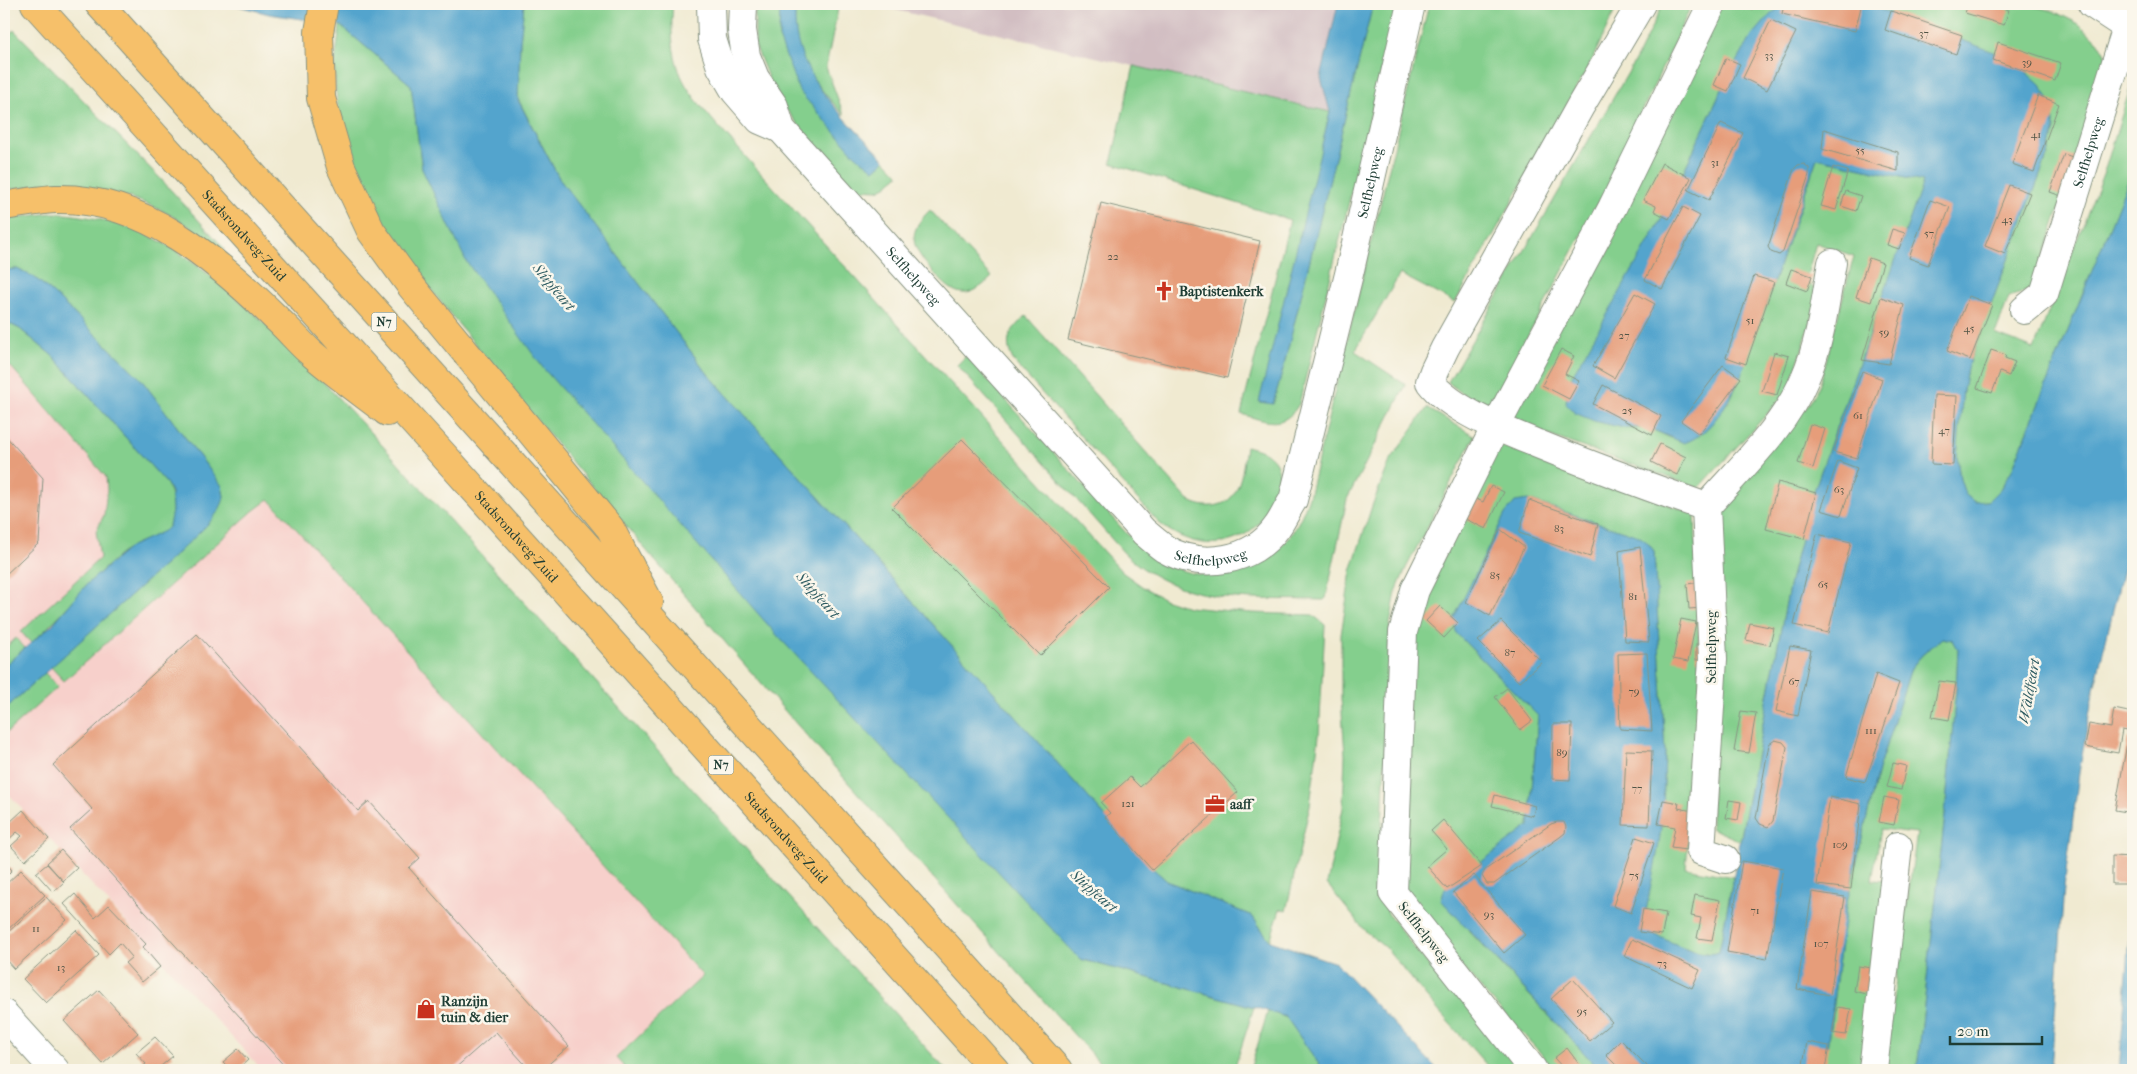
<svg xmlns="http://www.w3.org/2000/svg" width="2137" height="1074" font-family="'IM FELL French Canon',serif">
<rect width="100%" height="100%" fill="#fbf7ec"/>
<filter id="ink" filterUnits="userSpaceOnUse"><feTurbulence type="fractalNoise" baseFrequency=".02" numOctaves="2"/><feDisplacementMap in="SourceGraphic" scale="10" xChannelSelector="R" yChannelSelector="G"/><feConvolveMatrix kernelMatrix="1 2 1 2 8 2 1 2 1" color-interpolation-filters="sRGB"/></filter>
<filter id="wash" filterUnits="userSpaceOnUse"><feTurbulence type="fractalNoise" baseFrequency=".0096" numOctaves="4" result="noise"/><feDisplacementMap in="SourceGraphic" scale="20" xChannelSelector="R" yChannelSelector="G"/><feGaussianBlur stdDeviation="1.12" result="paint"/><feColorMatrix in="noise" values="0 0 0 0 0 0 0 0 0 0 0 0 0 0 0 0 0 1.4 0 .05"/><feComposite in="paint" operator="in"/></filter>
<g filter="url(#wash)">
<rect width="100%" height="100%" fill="#f0ead1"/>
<g fill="#f7d0cb">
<path d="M4,321l163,163 -115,141 -48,41z"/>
<path d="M269,499l434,477 85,94h-526l-258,-281v-79l178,-161z"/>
</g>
<path fill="#d2bec2" d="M870,4h468l-17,74 9,34z"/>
<g fill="#84cf8d" stroke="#528660">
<path d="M524,4h149c-3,29 -1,61 16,86 8,12 18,23 27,34l406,448 21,15 21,12 24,8 64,6 61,2 12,10 -6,111 -9,69 -24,106 -6,-2 -10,32 -18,-25 -85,-35 -18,-16 -441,-491 -148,-194 -42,-81 2,-57z"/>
<path d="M755,4h25l-1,34 95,132 11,-10 14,15 -13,11 -8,4 -19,-1 -9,-4 -49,-57 -25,-31 -21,-52z"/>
<path d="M796,4h43l-13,63 18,48c-32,-35 -55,-61 -48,-111z"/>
<path d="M1373,4h25l-99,400c-16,27 -33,17 -58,10l49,-194 -179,-57 23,-97 196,46 -26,112 -31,180 10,-35z"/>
<path d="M1429,4h189l-27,58 -136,241 -55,-29 -45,77 51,34 -59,114 -21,99 -2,2c-74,-2 -141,7 -199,-46l-168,-189 9,-9 162,179c15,13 31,27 50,34 35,14 76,3 103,-23 14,-13 22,-32 28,-49z"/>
<path d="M1663,4h29l-88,189 -114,214 -32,-16 -10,-9 188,-323z"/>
<path d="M1717,4h70l-15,9 -47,70 -65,139 -33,60 -3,146h25l22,10 58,-36 12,-26 76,-218 107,24 -111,312 -22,83 -51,264 -29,-13 7,-323 91,-101 10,-17 35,-131 -38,-13 -10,37 9,10 3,10 -29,90 -90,98 -191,-67z"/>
<path d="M1866,4h159l28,7 26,13 20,19 9,16 -75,230 -24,8 -14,37 39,15 72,-183 27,-87v90l-121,301 -12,19 -12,12 -13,1 -10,-7 -5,-16 -3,-22 6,-67 4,-22 81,-214 7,-25z"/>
<path d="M340,25l71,60 11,84 658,790 174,48 -20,63h-128c-173,-192 -347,-384 -513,-583 -39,-46 -77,-92 -114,-138 -38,-46 -77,-93 -105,-146 -22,-42 -41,-91 -39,-139 1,-13 4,-26 5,-39z"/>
<path d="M14,30l143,145 68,74 -2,2c-13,-10 -27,-21 -41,-29 -54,-34 -116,-42 -178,-32v-151z"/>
<path d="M930,210l62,67c-26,25 -37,19 -59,-5 -21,-24 -28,-38 -3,-62z"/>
<path d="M53,213c44,3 88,14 125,39 43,29 82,66 119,103 65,66 126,136 188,204 154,171 307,341 461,511h-319l-11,-12 87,-82 -434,-477 -16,12 -189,170 -13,-14 131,-118 36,-39 6,-13 -2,-11 -82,-108 -86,-84 -20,-17 -17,-8 -13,1v-51z"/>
<path d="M1026,316l162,184c16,10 41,9 49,-12 6,-13 7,-29 9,-42 11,3 24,6 30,17 5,10 3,19 0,30 -19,56 -75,65 -118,29l-144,-160c-11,-21 -5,-31 12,-46z"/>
<path d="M4,321l16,8 34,28 113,127c5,12 8,28 2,41 -5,13 -28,14 -39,22 -38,27 -64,66 -99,96l-10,-11 79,-74 -4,-27 8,-16 3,-25 -1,-13 -93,-108 -9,-7z"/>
<path d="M1427,408l48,28 -69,132 -10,24 -6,32 -10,257 1,18 8,16 30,39 107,116h-35l-62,-70 -41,-50 -23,-19 -38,-47 16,-76 2,-53 -4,-57v-63l10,-64 21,-65 18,-45z"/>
<path d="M1496,444l199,70 5,183 -14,171 47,9 -14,75c-14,7 -57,-13 -70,-20 -4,-2 -5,-6 -8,-9l22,-113 2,-57 -11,-202c-10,-13 -21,-17 -37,-22l-161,104 82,83 -9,110 -7,5 -54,99 132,140h-44l-122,-133 -32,-56 10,-255z"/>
<path d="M16,638l9,10 -21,18v-17z"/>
<path d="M1942,638l11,2 5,9 -2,41 -11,125 -28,255h-34l34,-237 -36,-4 -9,51 16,1 -27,189h-37l22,-164 32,-136 33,-102 11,-13z"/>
<path d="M45,673l13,14 -54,48v-25z"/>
<path d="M1268,1011l19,7 36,52h-73z"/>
</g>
<g fill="#52a4cd" stroke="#387080">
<path d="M231,4h293l-4,38 -2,58 42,80 148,194 441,491 18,16 85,35 18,25 66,22 102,107h-115l-37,-53 -32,-10 -174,-48 -305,-326 -232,-265 -77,-107 -44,-92 -11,-84 -71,-60 -71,-11z"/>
<path d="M780,4h16c-9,67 47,111 89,156l-11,10 -19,-15 -56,-64 -20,-53z"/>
<path d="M1338,4h35l-90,365 -10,35 -14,-2 71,-290 -9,-34z"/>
<path d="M1787,4h79l125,47 29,16 20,18 12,20 3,24 -7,25 -81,214 -4,22 -6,67 3,22 5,15 9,8 14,-1 12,-12 12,-19 121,-301v360l-40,164 -14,80 -15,114 -13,183h-134l28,-255 11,-125 2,-41 -5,-9 -11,-2 -20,17 -11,13 -33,102 -32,136 -22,164h-224l-159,-170 3,-10 85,-64 9,-110 -82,-83 -2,-15 51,-104 10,-12 13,-2 111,36 8,6 7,9 11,202 -2,57 -4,34 -13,67 1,20c16,7 56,29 72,21l72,-375 22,-83 110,-312 -106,-24 -76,218c-12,25 -29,58 -57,67l-35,-15h-25l-30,-7 -19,-8 -9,-9 2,-21 92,-161 65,-139 27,-47 20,-23z"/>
<path d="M17,269l17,8 20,17 86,84 82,108c0,3 2,8 2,11 -3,19 -30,40 -42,52l-178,161v-44l48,-41 36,-42 43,-37 33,-15 5,-5 3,-15 -1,-19 -4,-8 -113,-127 -34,-28 -16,-8v-51z"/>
<path d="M2132,912l1,158h-14z"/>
</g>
<g id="blocks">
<g fill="#e69d7a">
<path d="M1739,4h16l-3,6z"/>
<path d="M1784,4h64l13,3 -6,24 -73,-17z"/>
<path d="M1968,4h19l22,6 -5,15 -39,-12z"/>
<path d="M1891,11l71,24 -6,19 -71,-24z"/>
<path d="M1771,20l25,12 -29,58 -24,-12z"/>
<path d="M1998,42l63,21 -6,18 -62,-21z"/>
<path d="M1726,58l14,6 -12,27 -14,-6z"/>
<path d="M2038,95l21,9 -25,68 -22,-8z"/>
<path d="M1721,123l22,10 -34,67 -21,-10z"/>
<path d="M1824,129l74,23v19l-76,-22z"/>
<path d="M2064,154l14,5 -14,38 -14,-5z"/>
<path d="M1662,163l29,15 -22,41 -15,-8 2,-5 -13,-6z"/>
<path d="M1804,164l5,4v7l-26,77 -4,3 -8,-3 -3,-5 26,-78 4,-4z"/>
<path d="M1833,167l15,4 -12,39 -15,-4z"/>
<path d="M2009,185l21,8 -25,61 -20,-8z"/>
<path d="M1846,191l15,5 -5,15 -15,-5z"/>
<path d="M1930,200l20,7 -22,58 -19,-7z"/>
<path d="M1101,203l159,38 -33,137 -159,-38z"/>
<path d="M1683,207l17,9 -38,73 -17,-9z"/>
<path d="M1892,229l13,4 -6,16 -12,-4z"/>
<path d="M1869,258l14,5 -12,39 -15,-5z"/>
<path d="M1791,269l21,7 -5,15 -21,-8z"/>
<path d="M1754,276l20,6 -28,82 -20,-7z"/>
<path d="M1635,293l20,11 -41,74 -21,-12z"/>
<path d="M1969,296l23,9 -22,55 -23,-9z"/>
<path d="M1881,297l23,8 -15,59 -27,-4z"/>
<path d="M1561,349l13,7 -9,18 14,7 -10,18 -27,-14z"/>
<path d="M1991,350l15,5 -1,3 10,4 -6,14 -9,-4 -8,21 -15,-5z"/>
<path d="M1774,352l15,4 -12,39 -15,-4z"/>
<path d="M1723,365l18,13 -42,56 -18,-13z"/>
<path d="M1862,371l20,8 -25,79 -24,-6z"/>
<path d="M1603,385l58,31 -9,19 -59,-31z"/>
<path d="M1934,395l23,1 -4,69 -22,-1z"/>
<path d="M1810,424l15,5 -12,39 -15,-5z"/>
<path d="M4,434l39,44 -4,65 -35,33z"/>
<path d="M962,439l147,148 -69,69 -148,-148z"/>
<path d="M1660,444l26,13 -9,18 -26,-13z"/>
<path d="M1838,461l19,7 -16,48 -20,-6z"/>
<path d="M1778,482l38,11 -12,46 -38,-10z"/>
<path d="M1491,486l13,6 -18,37 -25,-12 11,-20 11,5z"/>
<path d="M1529,500l69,24 -8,33 -71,-24z"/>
<path d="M1500,529l24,18 -34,69 -24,-14z"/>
<path d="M1817,534l34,8 -23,91 -34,-8z"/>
<path d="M1640,547l9,95 -24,-1 -6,-90z"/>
<path d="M1701,582l2,26 -14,1 -2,-25z"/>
<path d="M1440,606l18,17 -14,15 -18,-17z"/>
<path d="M1681,619l15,3 -8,40 -15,-3z"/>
<path d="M1501,621l41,41 -23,20 -41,-41z"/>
<path d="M1750,623l24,5 -4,17 -24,-5z"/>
<path d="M197,634l161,177 11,-10 51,57 -11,10 160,178 -27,24h-12l-34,-38 -43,38h-165l-218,-241 22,-20 -39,-44z"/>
<rect x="1696" y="644" width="11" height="16"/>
<path d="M1790,646l21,4 -13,66 -22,-5z"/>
<path d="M1647,653l5,78 -32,-2 -2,-75z"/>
<path d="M1876,674l23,9 -34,99 -19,-5z"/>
<path d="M1939,681l17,2 -7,37 -17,-3z"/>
<path d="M1507,688l25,33 -12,9 -25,-33z"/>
<path d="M2114,709l19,4v19l-11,-2 -4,23 -33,-6 4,-23 22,4z"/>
<path d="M1741,711l15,2 -7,40 -15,-2z"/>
<path d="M1553,724h19l-2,56 -18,-1z"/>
<path d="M2128,738l5,1v74l-18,-3z"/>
<path d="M1191,740l47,52 -86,78 -47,-53 5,-4 -9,-10 29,-26 10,10z"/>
<path d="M1775,740l8,2 4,5 -14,74 -5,6 -8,-3 -4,-6 13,-74z"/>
<path d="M1626,750l26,1 -3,75 -26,-1z"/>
<path d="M1893,763l13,3 -5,24 -14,-3z"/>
<path d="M1495,795l40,11 -2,10 -41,-10z"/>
<path d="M1830,797l31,7 -10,85 -34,-4z"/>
<path d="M1884,797l15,3 -5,25 -15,-3z"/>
<path d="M1663,800l16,3 -1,5 15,3 -7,39 -15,-2 4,-21 -17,-3z"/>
<path d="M1729,800l12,2 -3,18 -12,-2z"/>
<path d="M23,810l26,29 -24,22 -14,-15 11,-10 -5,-4 -10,9 -3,-3v-20l5,5z"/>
<path d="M1443,820l39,46 -35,23 -20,-23 20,-17 -16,-18z"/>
<path d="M1557,822h7l2,5 -1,6 -5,4 -66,47h-7l-5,-8 3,-6 66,-46z"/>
<path d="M1636,837l18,6 -23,70 -18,-7z"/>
<path d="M61,850l16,18 -14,13 -16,-18z"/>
<path d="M2112,856l21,1v27h-21z"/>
<path d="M4,861l8,9 -8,8z"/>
<path d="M1742,861l41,7 -16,91 -40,-7z"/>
<path d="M47,864l17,18 -11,10 -17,-19z"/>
<path d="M21,870l24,25 -41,38v-47z"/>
<path d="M1474,875l51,60 -21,18 -51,-61z"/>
<path d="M1812,892l33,5 -15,98 -33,-6z"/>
<path d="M75,894l20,24 14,-13 37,39 -3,3 17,20 -18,15 -17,-19 7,-6 -12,-14 -11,11 -45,-50z"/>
<path d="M1695,895l25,5 -8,40 -15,-2 4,-20 -10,-2z"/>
<path d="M46,897l21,23 -53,49 -10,-11v-22z"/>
<path d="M1643,909l23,4 -4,22 -23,-3z"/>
<path d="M76,930l23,25 -53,48 -23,-24z"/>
<path d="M1632,939l68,31 -8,18 -68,-32z"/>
<path d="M1858,966l14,2 -5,26 -13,-3z"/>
<path d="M1573,979l39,43 -22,19 -39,-42z"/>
<path d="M99,990l39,43 -35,31 -39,-43z"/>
<path d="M1837,1007l14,2 -5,26 -14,-2z"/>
<path d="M155,1037l18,19 -12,10 4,4h-26l7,-6 -10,-11z"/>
<path d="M1621,1040l30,30h-30l-15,-15z"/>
<path d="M1807,1042l22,4 -4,24h-23z"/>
<path d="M1567,1048l12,16 6,6h-20l-11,-12z"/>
<path d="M238,1049l10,11 -11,10h-6l-8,-8z"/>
</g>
</g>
</g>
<g filter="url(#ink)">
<use href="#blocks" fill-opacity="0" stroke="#889482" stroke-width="1"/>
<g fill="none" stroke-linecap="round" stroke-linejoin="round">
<defs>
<g id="street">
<path d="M711,4l1,35 9,28 14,24 25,29 21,9"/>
<path id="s1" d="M743,4l-1,26 4,26 9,22 19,28 7,23 363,403c7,6 14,12 21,17 36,21 88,13 112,-22 6,-8 10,-18 16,-27l56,-226 62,-270"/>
<path d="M1641,4l-60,101 -136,243 -11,23 -4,11c21,28 76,49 108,62 56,23 111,43 168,63"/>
<path id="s2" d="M2024,310l20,-16 83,-267 -35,-23"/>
<path d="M1725,859l-24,-8 12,-192 -7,-152c35,-40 78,-79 99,-129 16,-36 20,-77 27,-115"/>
<path d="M4,1014l51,56"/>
<path d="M1533,1070l-140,-177 10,-261 12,-42 81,-164 116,-218 100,-204"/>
<path d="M1873,1070l25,-224"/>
</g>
<g id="highway">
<path id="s3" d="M35,4l412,455 548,611"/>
<path d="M99,4l959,1066"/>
<path d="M324,4l-5,28 2,66 20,69 30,64 40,55 199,242 39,74"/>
<path d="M4,206c17,-3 35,-6 52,-7 89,-2 162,62 221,120 11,10 21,22 32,32 25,22 52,41 78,61"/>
</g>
</defs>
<use href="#street" stroke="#889482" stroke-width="30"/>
<use href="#highway" stroke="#889482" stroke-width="30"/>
<use href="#street" stroke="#fff" stroke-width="28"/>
<use href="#highway" stroke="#f6c06b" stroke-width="28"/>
</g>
</g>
<defs>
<symbol id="church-bare" viewBox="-9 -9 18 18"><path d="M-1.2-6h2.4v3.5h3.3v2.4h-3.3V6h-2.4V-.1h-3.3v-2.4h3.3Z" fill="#c8321e" stroke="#fbf7ec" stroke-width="2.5" paint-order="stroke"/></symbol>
<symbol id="office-bare" viewBox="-9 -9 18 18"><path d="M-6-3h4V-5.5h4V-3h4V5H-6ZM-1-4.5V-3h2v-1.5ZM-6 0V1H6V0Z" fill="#c8321e" stroke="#fbf7ec" stroke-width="2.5" paint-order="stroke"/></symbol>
<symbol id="shop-bare" viewBox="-9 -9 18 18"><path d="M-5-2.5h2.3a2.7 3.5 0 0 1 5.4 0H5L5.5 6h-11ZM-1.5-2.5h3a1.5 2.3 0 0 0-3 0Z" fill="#c8321e" stroke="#fbf7ec" stroke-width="2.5" paint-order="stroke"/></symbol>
</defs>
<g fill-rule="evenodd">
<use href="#church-bare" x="1150" y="277" width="28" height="28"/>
<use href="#office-bare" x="1201" y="790" width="28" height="28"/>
<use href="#shop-bare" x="412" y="995" width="28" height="28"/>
</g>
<g text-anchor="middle" stroke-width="5" stroke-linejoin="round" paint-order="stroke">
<g font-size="11" fill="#515546">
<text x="1924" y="37">37</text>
<text x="1769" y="59">33</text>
<text x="2027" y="66">39</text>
<text x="2036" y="138">41</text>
<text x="1860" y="154">55</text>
<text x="1715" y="166">31</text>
<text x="2007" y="223">43</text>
<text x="1929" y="237">57</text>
<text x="1113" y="260">22</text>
<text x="1750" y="324">51</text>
<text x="1969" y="332">45</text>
<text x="1884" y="336">59</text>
<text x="1624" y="339">27</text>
<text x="1627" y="414">25</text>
<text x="1858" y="419">61</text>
<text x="1944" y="434">47</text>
<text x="1839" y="493">63</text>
<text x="1559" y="532">83</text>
<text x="1495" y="579">85</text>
<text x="1823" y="588">65</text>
<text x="1633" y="600">81</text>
<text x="1510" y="656">87</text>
<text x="1794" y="685">67</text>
<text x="1634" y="695">79</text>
<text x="1871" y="734">111</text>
<text x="1562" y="756">89</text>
<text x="1637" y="792">77</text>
<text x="1128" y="807">121</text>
<text x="1840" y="848">109</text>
<text x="1634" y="879">75</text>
<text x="1755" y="914">71</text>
<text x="1489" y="918">93</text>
<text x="36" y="932">11</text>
<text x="1821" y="947">107</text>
<text x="1662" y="967">73</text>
<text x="61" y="971">13</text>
<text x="1582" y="1015">95</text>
</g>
<g fill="#fbf7ec" stroke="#61756b" stroke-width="1">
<rect x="371.5" y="312.5" width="25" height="19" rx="4"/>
<rect x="708.5" y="755.5" width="25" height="19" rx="4"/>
</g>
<g font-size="12" font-weight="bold" fill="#1f3d34">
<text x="384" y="326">N7</text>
<text x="721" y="769">N7</text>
</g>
<g font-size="14" fill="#1f3d34" stroke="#fbf7ec">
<text dy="5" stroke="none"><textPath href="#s2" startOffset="174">Selfhelpweg</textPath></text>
<text dy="5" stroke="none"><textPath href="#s1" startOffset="1186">Selfhelpweg</textPath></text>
<text dy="5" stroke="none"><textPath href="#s3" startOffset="312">Stadsrondweg-Zuid</textPath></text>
<text dy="5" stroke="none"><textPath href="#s1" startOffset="332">Selfhelpweg</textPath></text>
<text dy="5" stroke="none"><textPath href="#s3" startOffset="718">Stadsrondweg-Zuid</textPath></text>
<text dy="5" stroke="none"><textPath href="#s1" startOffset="751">Selfhelpweg</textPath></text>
<text transform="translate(1711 647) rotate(-90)" y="5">Selfhelpweg</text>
<text dy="5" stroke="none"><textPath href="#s3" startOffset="1122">Stadsrondweg-Zuid</textPath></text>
<text transform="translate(1424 932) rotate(52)" y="5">Selfhelpweg</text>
</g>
<g font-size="14" font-weight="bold" fill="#1f3d34" stroke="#fbf7ec" text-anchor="start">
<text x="1179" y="296">Baptistenkerk</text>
<text x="1230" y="809">aaff</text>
<text x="441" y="1006">Ranzijn<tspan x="441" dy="16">tuin &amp; dier</tspan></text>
</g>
<g font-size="15" font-style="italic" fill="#2e5c62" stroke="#fbf7ec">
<text transform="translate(554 287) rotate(50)" y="5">Slûpfeart</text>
<text transform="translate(818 595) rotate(48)" y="5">Slûpfeart</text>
<text transform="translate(2029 691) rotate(-80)" y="5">Wâldfeart</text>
<text transform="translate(1094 891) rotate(41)" y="5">Slûpfeart</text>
</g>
</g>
<rect width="2137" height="1074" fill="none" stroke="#fbf7ec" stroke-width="20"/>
<path d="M1950 1036v8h92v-8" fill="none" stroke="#1f3d34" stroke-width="2.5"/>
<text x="1957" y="1036" font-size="15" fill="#1f3d34" stroke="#fbf7ec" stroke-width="4" paint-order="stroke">20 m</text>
</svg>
